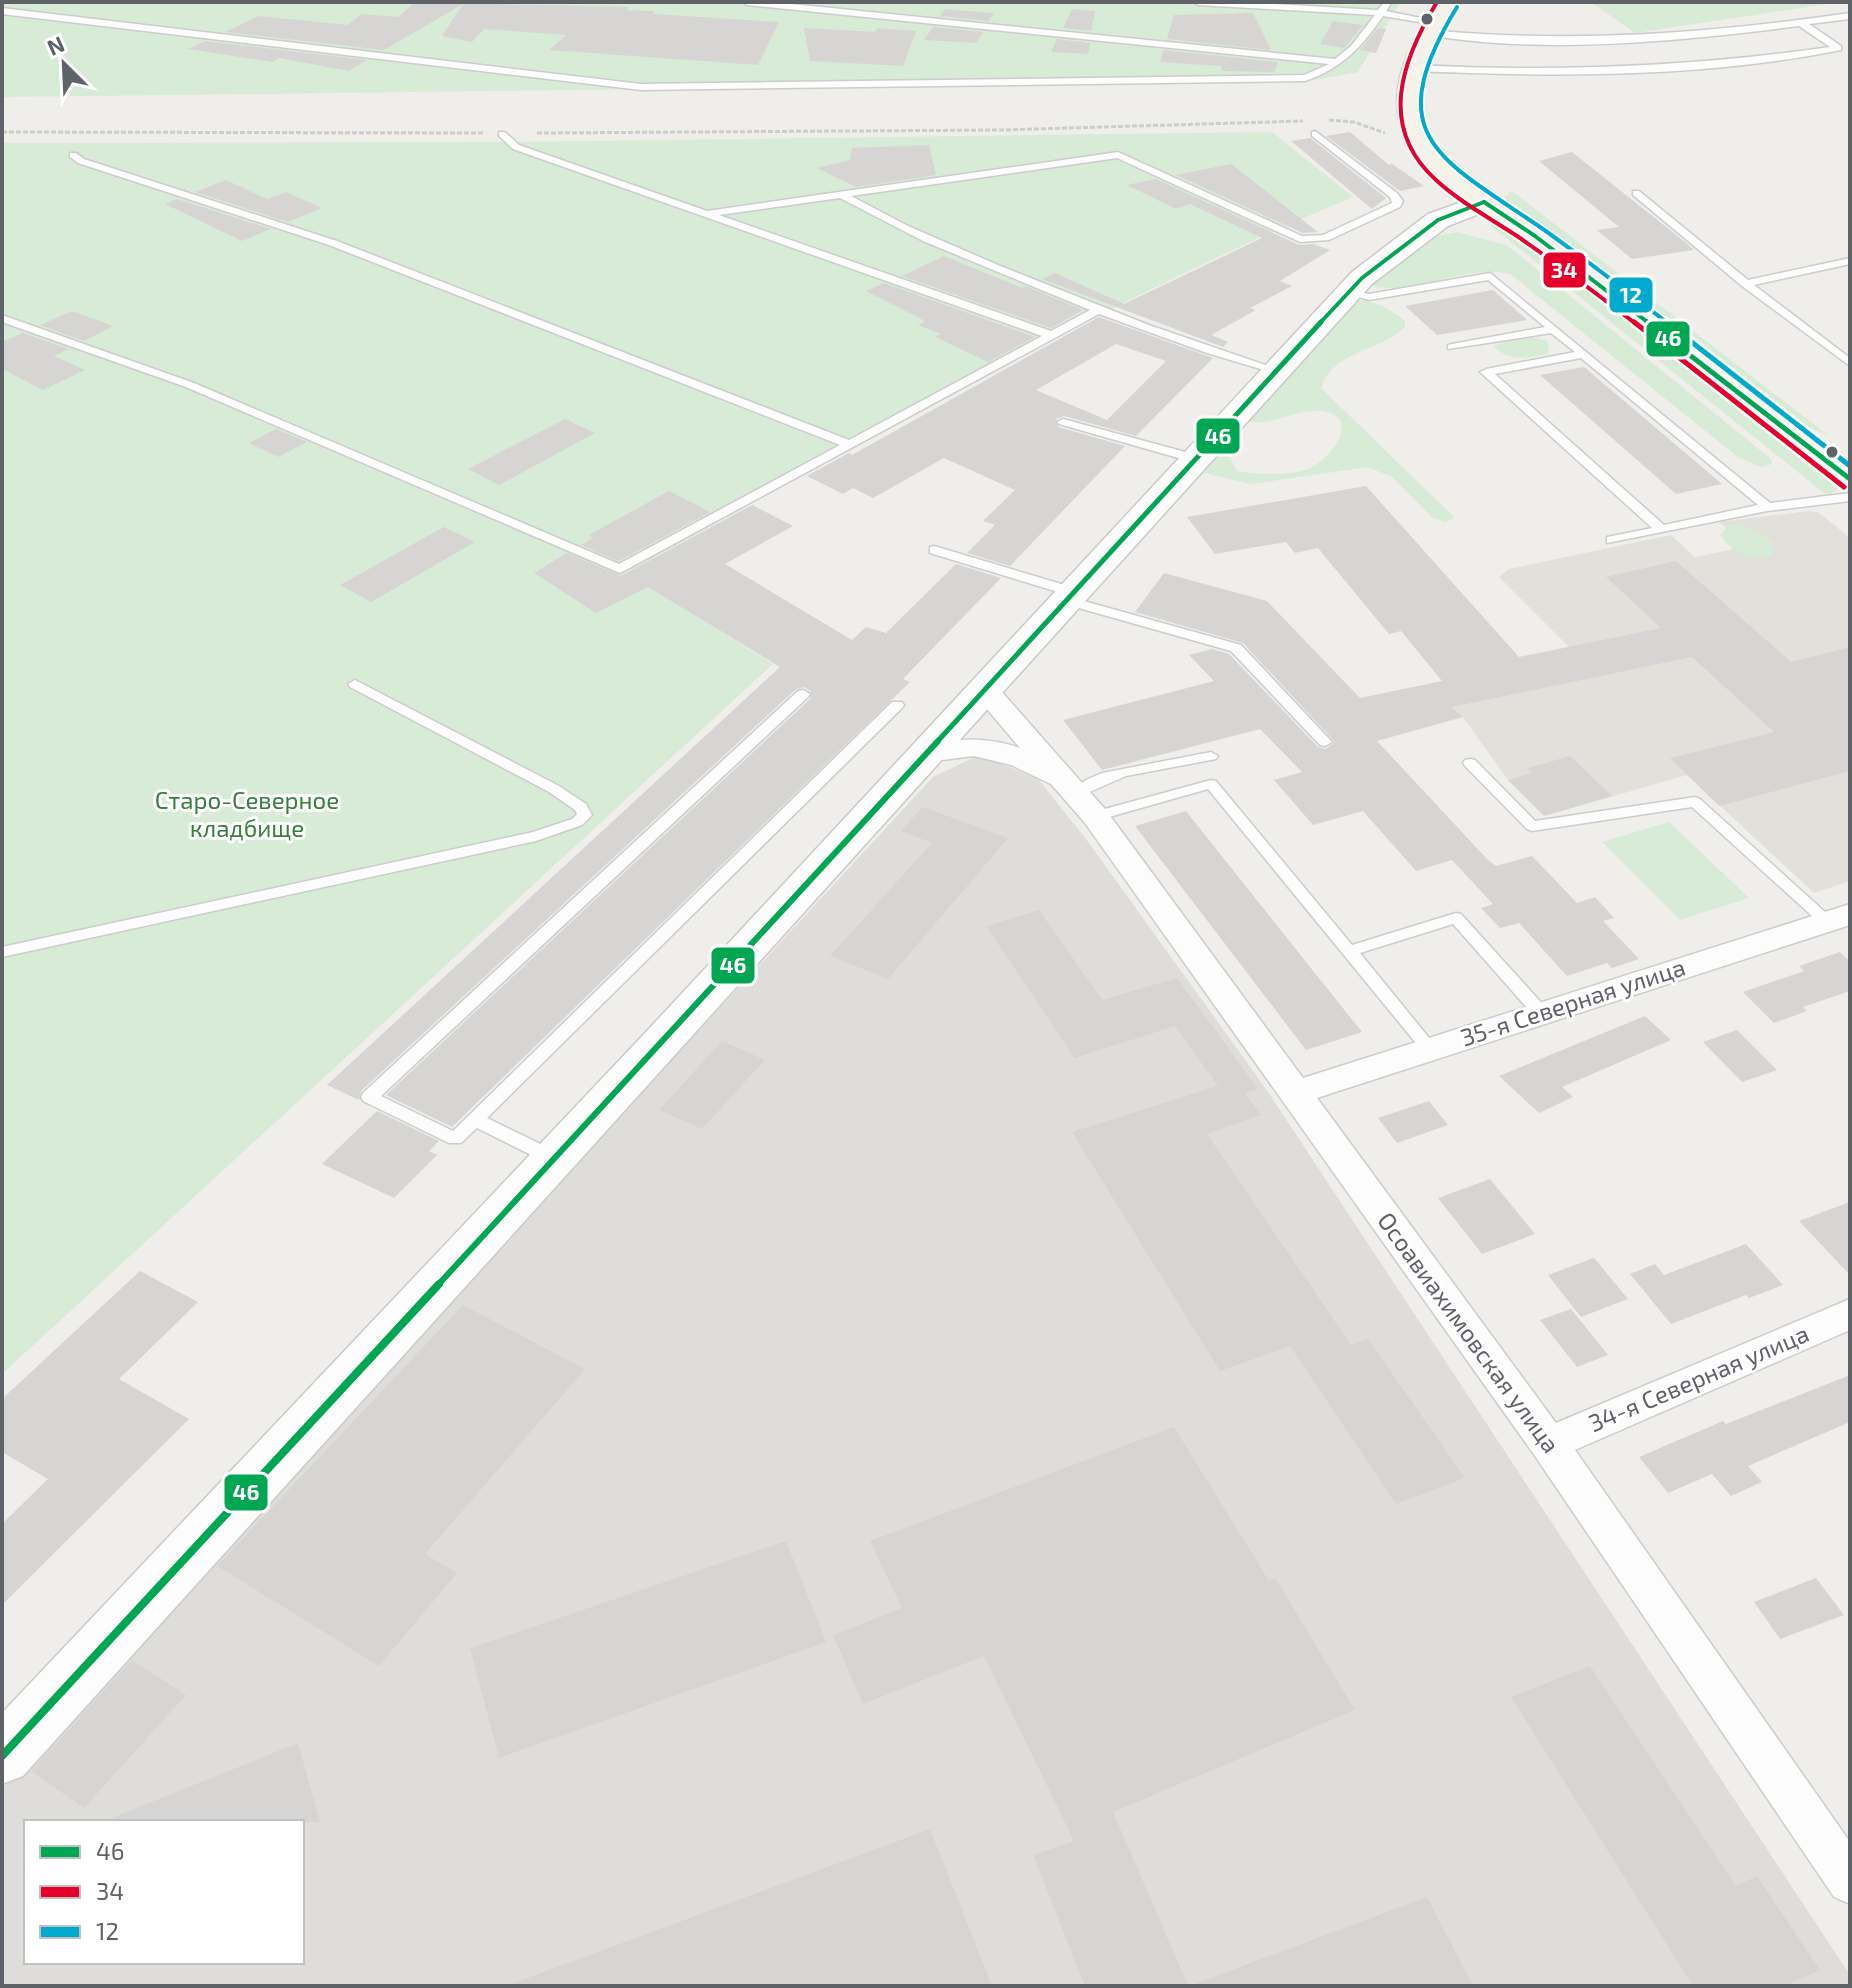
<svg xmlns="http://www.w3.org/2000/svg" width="1852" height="1988" font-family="'Exo 2',sans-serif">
<rect width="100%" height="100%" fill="#efeeea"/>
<path fill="#dfddda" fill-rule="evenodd" d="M979,755l59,24 48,60 180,250 584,886v11h-1848v-210l460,-489 471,-510zM26,1822h276v140h-276z"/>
<path fill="#e2e0da" d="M1808,511l10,1 32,26v343l-36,12 -127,-118 -143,41 -36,-36 -45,-63 -33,-33 105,-21 34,-16 -70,-70 10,-8 162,-34 24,22 54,-11 -30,-24z"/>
<g fill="#d8ebd6">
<path d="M2,2h1398l-42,70 -50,9 -1306,16z"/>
<path d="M1591,2h249l-205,31z"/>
<path d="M1272,132l81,65c-251,105 -488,244 -726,376l146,91 -771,710v-1231l510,-1z"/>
<path d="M1512,191l317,245 -45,-20 -282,-216z"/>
<path d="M1490,225l31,8 313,246 4,10 -7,5 -7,-1z"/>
<path d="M1457,232l49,13 12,9 253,205 1,5 -11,3 -23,-10 -228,-183c-44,-11 -110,26 -143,10 28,-24 52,-47 90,-52z"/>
<path d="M1355,300c18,0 36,9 50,21v6c-25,25 -73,24 -84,61l134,130 -10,4 -13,-5 -40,-40 -24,-10 -117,17 -47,-11 20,-24 13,22c23,4 45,5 68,-1 21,-6 57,-48 22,-58 -28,-7 -54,16 -80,9z"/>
<path d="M1526,336l21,5 2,7 -2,6c-23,5 -36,8 -54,-8z"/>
<path d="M1730,524c18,1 30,7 43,19l-1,13c-22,6 -39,-3 -52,-21z"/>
<path d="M1669,822l80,76 -69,22 -78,-78z"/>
</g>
<g fill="#d6d5d3" fill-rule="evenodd">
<path d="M415,2l214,5 -3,3 28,1 -1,3 126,8 -21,43 -209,-15 17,-15 -82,-6 -12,13 -30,-6 21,-32 -79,46 -159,-18 34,-16 89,9 13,-11 37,3z"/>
<path d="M945,9l49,4 -5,8 -49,-5z"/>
<path d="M1072,9l23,2 -4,20 -28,-3z"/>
<path d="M1253,13l18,37 -104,-11 7,-24z"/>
<path d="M1333,21l30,4 -19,23 -24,-4z"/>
<path d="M933,27l50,5 -7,11 -52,-3z"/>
<path d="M804,28l71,4 3,-4 38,3 -13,35 -93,-5z"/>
<path d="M1378,28l8,1 -10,24 -16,-3z"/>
<path d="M1057,39l33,4 -2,11 -37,-2z"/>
<path d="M205,41l162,19 -18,11 -70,-13 -7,4 -84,-13z"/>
<path d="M1163,50l114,12 1,1 -4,9 -52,-1 -1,-5 -61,-4z"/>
<path d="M1350,132l39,33 3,-1 32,22 -24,5 -74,-55z"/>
<path d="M1310,138l76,60 -14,11 -81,-68z"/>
<path d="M929,145l7,30 -80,12 -39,-19 33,-8 2,-12z"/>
<path d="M1572,152l113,90 9,8 -62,9 -35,-29 22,-3 -80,-66z"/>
<path d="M1231,164l87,68 -15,1 -127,-58z"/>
<path d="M1156,179l143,66 14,-1 17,6 -50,31 12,5 -42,22 6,2 -45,25 17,7 -5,5 -181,-68 13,-6 69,31 138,-66 -72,-34 -14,5 -49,-24z"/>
<path d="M226,180l41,19 19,-7 36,16 -34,14 -93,-30z"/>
<path d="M177,199l94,30 -29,12 -77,-37z"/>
<path d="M944,256l78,32 3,-2 58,24 -32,18 -149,-52z"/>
<path d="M884,283l151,54 -47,25 -53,-25 6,-3 -23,-9 7,-4 -59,-30z"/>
<path d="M1493,290l34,30 -90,15 -32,-29z"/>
<path d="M72,311l41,15 -29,15 -44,-16z"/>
<path d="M1099,317l114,41 -77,78 -72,-20 -8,3 2,8 67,19 -115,120 -43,-13 28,-28 -12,-4 32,-31 -71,-32 -71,40 -20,-10 -10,6 -36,-18 42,-23 3,2zM1116,344l50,17 -59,59 -71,-30z"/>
<path d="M23,333l45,16 -14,7 31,14 -42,20 -41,-21v-27z"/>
<path d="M1584,367l138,117 -46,10 -136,-119z"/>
<path d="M565,419l30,14 -96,52 -31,-16z"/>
<path d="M276,429l31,13 -29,15 -29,-14z"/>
<path d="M1366,486l153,171 142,-29 -55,-51 70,-16 115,101 59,-15v124l-131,35 -49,-48 104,-26 -82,-75 -240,50 11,10 -86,24 111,119 8,6 36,-10 45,47 18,-6 19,21 -11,3 36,38 -27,9 -5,-5 -40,13 -48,-53 -19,5 -19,-20 12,-4 -41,-44 -36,11 -53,-60 -50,14 -39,-45 28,-8 -42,-43 -158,41 -39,-50 151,-39 -25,-26 23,-6 17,5 89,93 8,2 9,-7 -92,-99 -108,-31 29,-39 103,28 93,97 82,-17 -41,-50 -12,3 -71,-86 -23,5 -9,-11 -71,12 -28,-37z"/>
<path d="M669,491l41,21 -91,49 -38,-16 12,-7 -4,-3z"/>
<path d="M752,505l41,21 -68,38 127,76 14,-13 20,6 70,-69 45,14 -98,101 7,3 -458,445 -66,-32 424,-396 1,-8 -7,-4 -8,2 -435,402 -2,9 -32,-15 453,-418 -132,-80 -52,26 -62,-40 33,-20 54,23z"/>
<path d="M444,527l31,15 -104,60 -31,-17z"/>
<path d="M1570,756l42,40 -68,20 -36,-36 24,-7 -4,-5z"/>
<path d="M923,807l85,31 -120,141 -58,-23 102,-113 -31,-12z"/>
<path d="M1186,811l124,156 52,65 -56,18 -171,-224z"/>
<path d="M1039,910l63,90 75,-22 81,111 -13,4 16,22 -54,19 144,211 17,-6 97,139 -69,26 -106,-158 -70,25 -148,-239 146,-46 -43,-60 -100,32 -89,-132z"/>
<path d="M1840,952l10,10v29l-47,16 4,4 -33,12 -31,-31 61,-21 -5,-5z"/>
<path d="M1645,1016l26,24 -109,47 11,10 -34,16 -40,-37z"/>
<path d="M1737,1030l40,40 -35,12 -39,-40z"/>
<path d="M722,1041l43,19 -63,69 -43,-19z"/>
<path d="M1429,1101l19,24 -51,18 -19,-25z"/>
<path d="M377,1111l62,30 -10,10 8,4 -43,43 -72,-34z"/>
<path d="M1490,1179l45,55 -53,20 -44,-56z"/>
<path d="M1850,1202v73l-51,-54z"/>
<path d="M1746,1244l37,41 -34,13 -3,-3 -75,29 -41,-50 25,-10 9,11z"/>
<path d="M1594,1258l34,41 -47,18 -33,-42z"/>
<path d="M140,1271l58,31 -79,77 70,40 -187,186v-81l46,-45 -46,-27v-53z"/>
<path d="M463,1305l122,64 -160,185 32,19 -78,93 -162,-100z"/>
<path d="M1571,1309l37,46 -31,12 -37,-47z"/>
<path d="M1850,1375v47l-102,44 14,16 -31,14 -19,-22 -44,19 -29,-36 84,-36 3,3z"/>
<path d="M1174,1427l95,154 6,-3 80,132 -242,102 75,174h-103l-52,-131 41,-14 -90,-185 -121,48 -30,-69 69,-27 -32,-67z"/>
<path d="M786,1541l40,101 -327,116 -29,-110z"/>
<path d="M1816,1578l28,37 -64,24 -26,-37z"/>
<path d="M132,1660l54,35 -102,113 -53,-37z"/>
<path d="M1590,1666l146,220 21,-10 63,94 -36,16h-91l-182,-289z"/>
<path d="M298,1743l22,79h-216v-1z"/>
<path d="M930,1829l62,157h-477l-1,-3z"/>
<path d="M1427,1897l46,89h-276v-3z"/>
</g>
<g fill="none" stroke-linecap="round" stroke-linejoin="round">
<defs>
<g id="service">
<path d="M743,2h29l563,57 16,-13 24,-31 -177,-10 -4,-3h46l138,8 6,-8h8l-6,9 55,11 -4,3 -54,-9c-21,31 -42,53 -78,65l-664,9 -639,-76v-6l639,76 663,-9 25,-11 -582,-59z"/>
<path d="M1850,13v6l-41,5 32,22v4c-139,28 -286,27 -427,21l-4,-3 4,-3c140,7 278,2 416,-18l-31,-21c-117,15 -255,29 -372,9v-4l3,-1c142,14 280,3 420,-17z"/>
<path d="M499,132h6l14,13 188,66 411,-59 184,84 21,-1 69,-32 -2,-6 -78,-61v-4l3,-1 82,62 6,8 -3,6 -71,33 -29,2 -183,-84 -266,38 57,30 90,39 151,60 134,46 -6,3 -70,-21 -108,-39 -479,259 -434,-186 -184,-65v-7l192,68 425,181 221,-119 -511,-200 -251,-82 -8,-6v-4h6l8,6 253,82 512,199 193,-104 -529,-187 -14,-13zM840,198l83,43 167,69 -39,21 -332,-116z"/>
<path d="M1633,191h6l109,89 102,-22v6l-96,21 96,73v8l-108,-80 -109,-91z"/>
<path d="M1490,273l280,230 80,-10v8l-83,10 -160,32v-6l45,-9 -172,-156 6,-3 89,-17 -24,-19 -103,16v-4l4,-1 93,-17 -57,-47 -119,20 -25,-7 5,-3 20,4zM1581,358l177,147 -94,20 -169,-151z"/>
<path d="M1063,419l137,37 2,3 -6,4 -137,-39 -2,-2z"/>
<path d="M934,546l144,43 1,3 -1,3h-10l-138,-42v-6z"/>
<path d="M1066,596l175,49 91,97 -7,4 -5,-1 -89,-94 -170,-48v-6z"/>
<path d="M355,680l204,106 27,18 6,11 -10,10 -46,16 -534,116v-10l531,-115 39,-13 5,-5 -2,-4 -26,-18 -199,-105 -2,-3z"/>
<path d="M803,690l7,4 -2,3 -427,399 72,35 439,-429h10l2,3 -2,3 -415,410 72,35 3,5 -3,5h-12l-70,-35 -16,15h-12l-86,-42 -2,-4 2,-4 435,-402z"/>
<path d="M1211,752l7,4 -2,3 -90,17 -50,22 -7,-5 17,-13 16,-7z"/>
<path d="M1470,759l5,1 60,61 160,-24 5,2 135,122 -8,5 -5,-1 -130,-118 -160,24 -5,-2 -62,-63 -2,-3 2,-3z"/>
<path d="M1211,780l5,1 136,164 104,-32 5,1 86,95 2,4 -2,4h-12l-82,-93 -93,29 78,96 -2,4h-12l-216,-264 -113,32 -7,-5 2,-3z"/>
</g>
<path id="minor" d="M984,681l10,2 111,126 198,269 547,-174v21l-533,173 239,325 294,-124v31l-275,120 275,392v62l-16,-7 -299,-441 -450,-633 -34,-39 -40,-19 -37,-9 -48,6 -10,-3 -4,-6 4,-6c36,-9 68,-11 104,1l-50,-59 4,-6z"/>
<path id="secondary" d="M1484,194l10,2 4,6 -4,6 -46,18 -76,58 -1349,1492 -21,8v-71l644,-681 706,-760 76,-58z"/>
<path id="primary" d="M1437,2h24c-28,43 -54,89 -29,141 16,32 85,66 115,88 102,75 202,155 303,232v26l-12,-3c-104,-81 -206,-165 -312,-243 -37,-27 -100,-57 -120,-100 -23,-53 3,-98 31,-141z"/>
</defs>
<use href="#service" stroke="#cbcccc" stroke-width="3"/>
<use href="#minor" stroke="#cbcccc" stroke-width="3"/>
<use href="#secondary" stroke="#cacacb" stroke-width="3"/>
<use href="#primary" stroke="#d7ceb8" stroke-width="3"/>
<g stroke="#cacfcc" stroke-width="3" stroke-dasharray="5 2" stroke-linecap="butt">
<path d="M1329,120l25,2 31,11"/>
<path d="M2,132l481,1"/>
<path d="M537,133l465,-3 301,-9"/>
</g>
<use href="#service" fill="#fdfcfc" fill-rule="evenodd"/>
<use href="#minor" fill="#fdfcfc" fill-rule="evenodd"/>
<use href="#secondary" fill="#fdfcfc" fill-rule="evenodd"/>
<use href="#primary" fill="#f4f2e9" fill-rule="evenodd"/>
<defs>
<g id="bus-1-far3">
<path d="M1484,202l51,34 115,88"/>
<path d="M1319,324l43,-46 76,-58 46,-18"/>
</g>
<g id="bus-1-far2">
<path d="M1647,322l203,157"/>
<path d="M936,743l385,-421"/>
</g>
<path id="bus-1-far1" d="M437,1286l501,-545"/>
<path id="bus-1" d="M2,1756l437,-472"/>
<path id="bus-2-far1" d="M1437,2c-35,58 -60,125 -1,178 25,23 54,38 81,56 41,28 80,58 119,88"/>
<path id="bus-2" d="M1634,322l210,165"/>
<path id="bus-3-far1" d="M1457,7c-77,127 -22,149 80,218 45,31 89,66 132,99"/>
<path id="bus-3" d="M1666,322l184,144"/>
</defs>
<use href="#bus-1-far3" stroke="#fff" stroke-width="8"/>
<use href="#bus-1-far2" stroke="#fff" stroke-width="10"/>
<use href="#bus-1-far1" stroke="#fff" stroke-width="12"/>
<use href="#bus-1" stroke="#fff" stroke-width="14"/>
<use href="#bus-2-far1" stroke="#fff" stroke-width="8"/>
<use href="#bus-2" stroke="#fff" stroke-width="10"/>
<use href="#bus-3-far1" stroke="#fff" stroke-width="8"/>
<use href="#bus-3" stroke="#fff" stroke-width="10"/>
<use href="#bus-1-far3" stroke="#00a651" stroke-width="4"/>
<use href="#bus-1-far2" stroke="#00a651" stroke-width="5"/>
<use href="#bus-1-far1" stroke="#00a651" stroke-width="6"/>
<use href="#bus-1" stroke="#00a651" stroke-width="8"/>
<use href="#bus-2-far1" stroke="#e4002b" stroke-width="4"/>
<use href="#bus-2" stroke="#e4002b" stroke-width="5"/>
<use href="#bus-3-far1" stroke="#00a9ce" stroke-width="4"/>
<use href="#bus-3" stroke="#00a9ce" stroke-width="5"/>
</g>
<g fill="#5f6368" stroke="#fff" stroke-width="3">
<circle cx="1427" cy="19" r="7"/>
<circle cx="1832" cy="452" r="7"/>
</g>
<g text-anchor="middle" stroke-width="6" stroke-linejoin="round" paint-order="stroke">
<g font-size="24" fill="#348238" stroke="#fff">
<text x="247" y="809">Старо-Северное<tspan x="247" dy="28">кладбище</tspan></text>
</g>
<g font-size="24" fill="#5f6368" stroke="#fff">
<text transform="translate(1573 1003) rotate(-18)" y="8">35-я Северная улица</text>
<text transform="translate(1468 1333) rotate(54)" y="8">Осоавиахимовская улица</text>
<text transform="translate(1699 1379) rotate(-23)" y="8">34-я Северная улица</text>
</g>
</g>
<g stroke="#fff" stroke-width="3">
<rect x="1542" y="251" width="45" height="38" rx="8" fill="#e4002b"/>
<rect x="1608" y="276" width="46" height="38" rx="8" fill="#00a9ce"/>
<rect x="1645" y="320" width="46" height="38" rx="8" fill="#00a651"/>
<rect x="1195" y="417" width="46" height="38" rx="8" fill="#00a651"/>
<rect x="710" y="946" width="46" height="39" rx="8" fill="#00a651"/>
<rect x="223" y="1473" width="46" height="39" rx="8" fill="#00a651"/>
</g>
<g font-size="22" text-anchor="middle" font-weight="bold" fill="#fff">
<text x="1564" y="278">34</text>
<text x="1631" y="303">12</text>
<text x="1668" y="346">46</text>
<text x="1218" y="444">46</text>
<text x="733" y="973">46</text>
<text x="246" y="1500">46</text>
</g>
<rect width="1852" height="1988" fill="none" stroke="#5f6368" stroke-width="8"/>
<rect x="24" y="1820" width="280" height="144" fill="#ffffff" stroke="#bfc1c3" stroke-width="2"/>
<rect x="40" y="1846" width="40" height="12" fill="#00a651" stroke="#bfc1c3" stroke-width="2"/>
<text x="96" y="1860" font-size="24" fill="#5f6368">46</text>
<rect x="40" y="1886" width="40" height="12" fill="#e4002b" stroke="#bfc1c3" stroke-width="2"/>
<text x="96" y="1900" font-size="24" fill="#5f6368">34</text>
<rect x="40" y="1926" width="40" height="12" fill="#00a9ce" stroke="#bfc1c3" stroke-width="2"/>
<text x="96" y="1940" font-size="24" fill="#5f6368">12</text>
<g transform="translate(64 64) rotate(336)" stroke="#ffffff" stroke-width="6" paint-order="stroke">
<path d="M0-6L14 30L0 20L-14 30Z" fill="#5f6368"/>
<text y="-12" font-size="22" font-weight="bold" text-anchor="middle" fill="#5f6368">N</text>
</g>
</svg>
